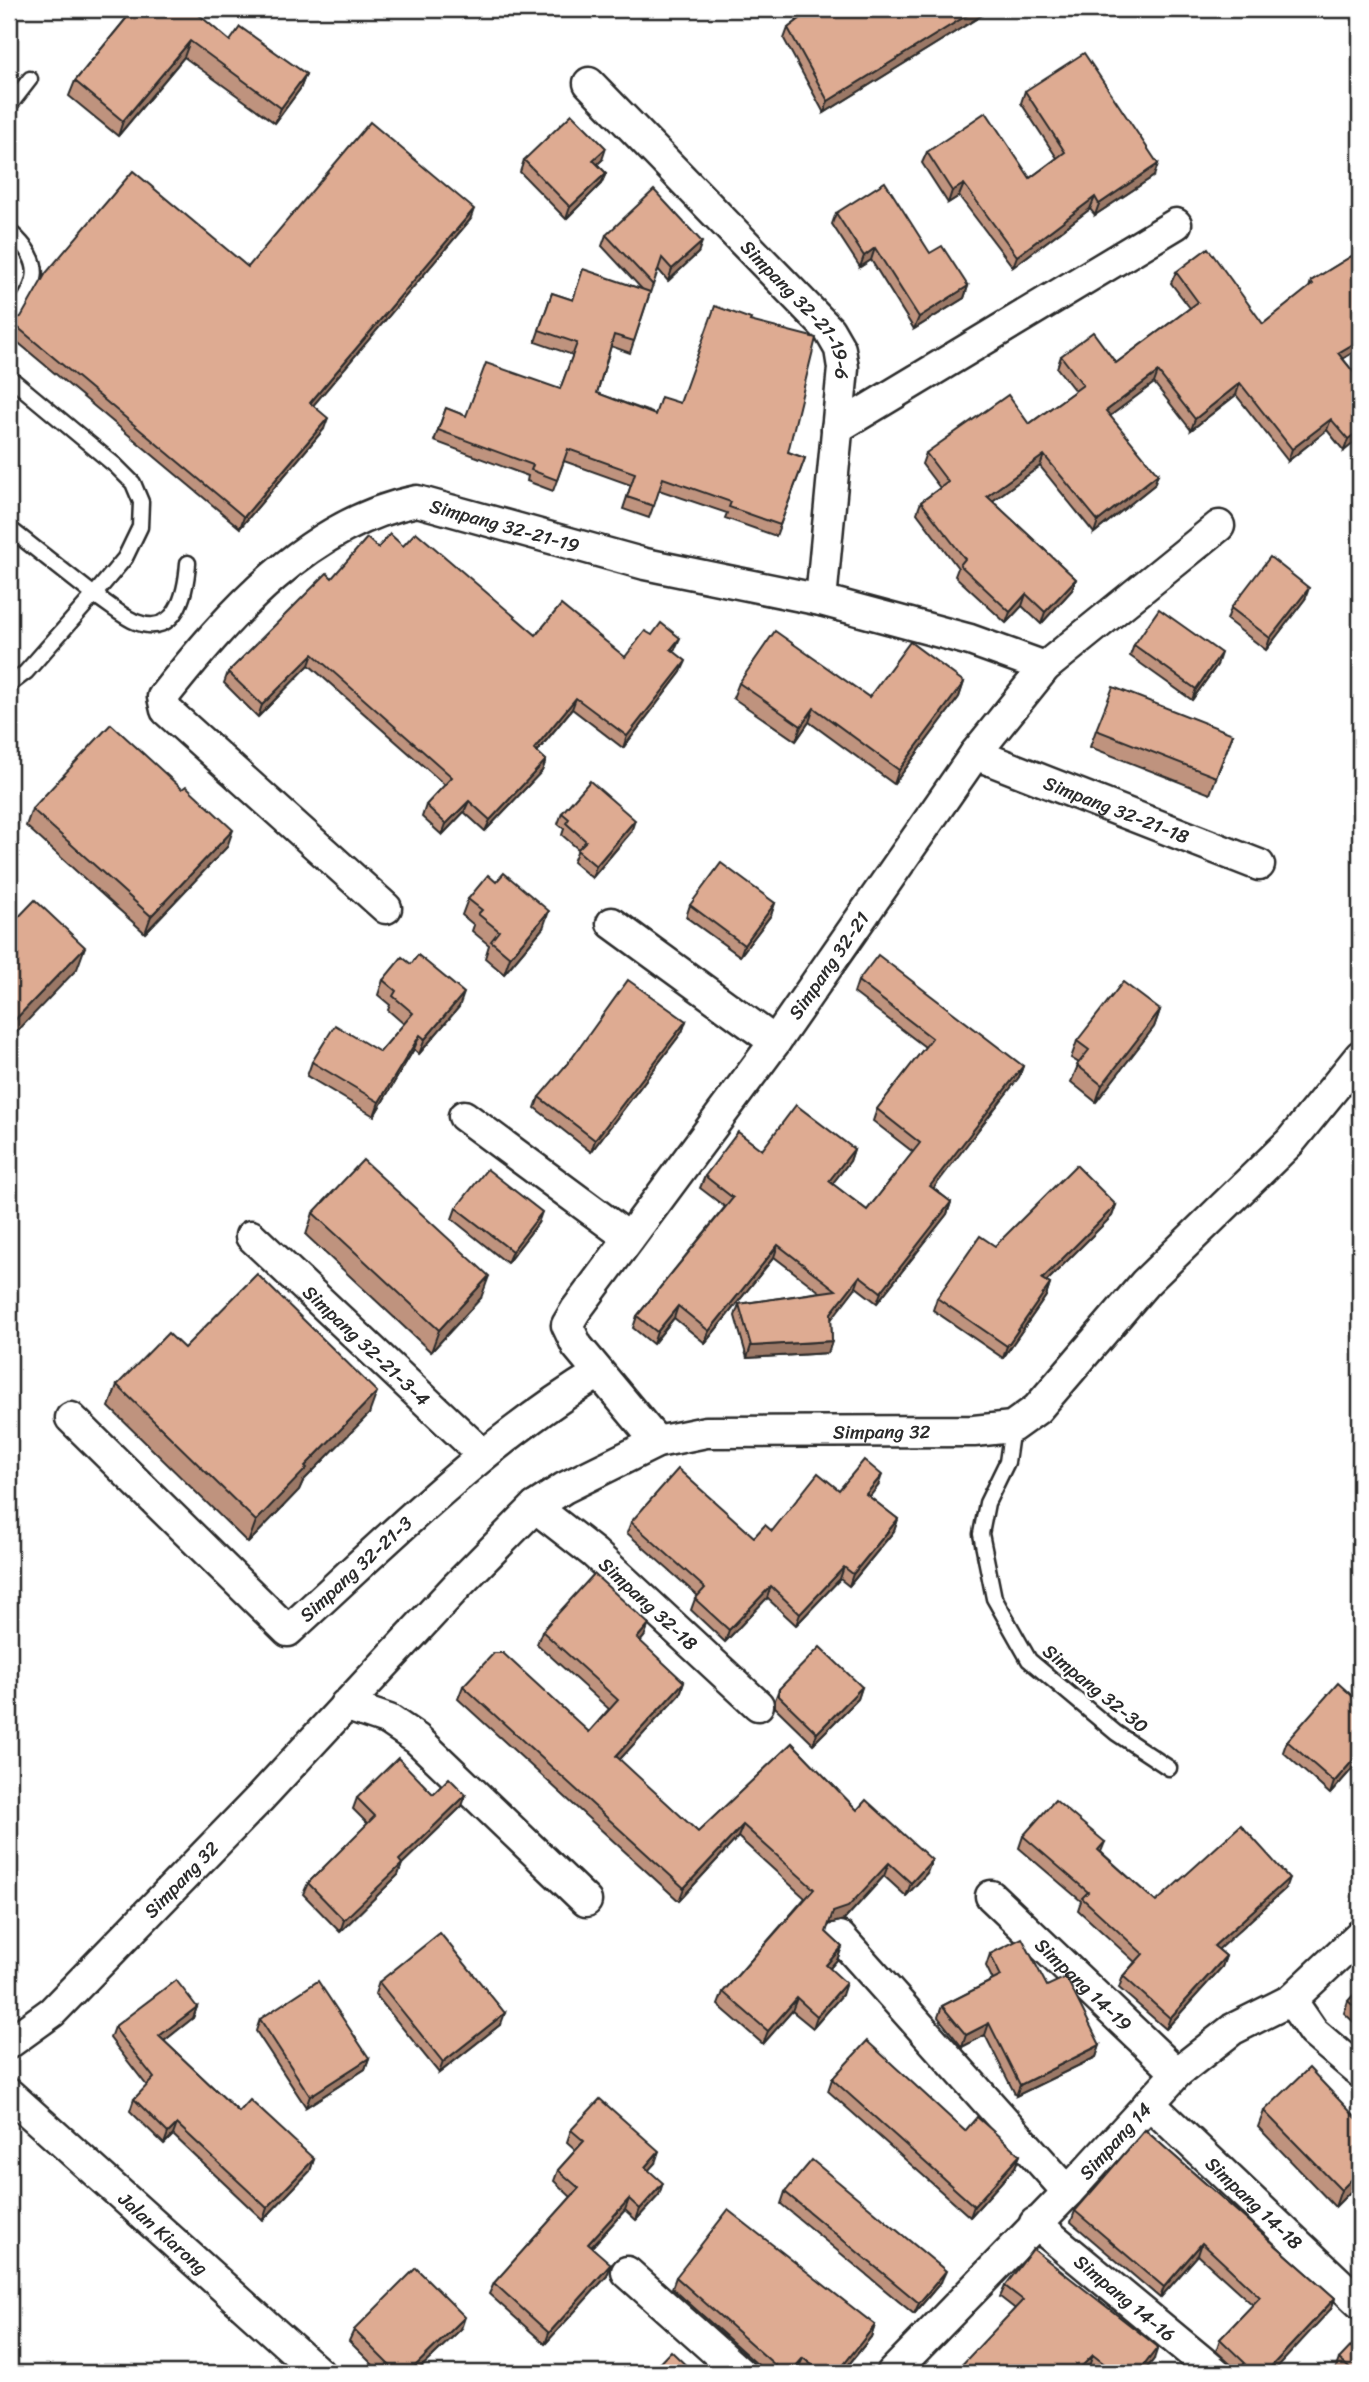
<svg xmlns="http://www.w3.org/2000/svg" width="1369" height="2382" font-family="Sriracha,sans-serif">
<rect width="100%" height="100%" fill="#fff"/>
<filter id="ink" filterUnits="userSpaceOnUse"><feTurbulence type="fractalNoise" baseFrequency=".0143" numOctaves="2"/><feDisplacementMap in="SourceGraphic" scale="14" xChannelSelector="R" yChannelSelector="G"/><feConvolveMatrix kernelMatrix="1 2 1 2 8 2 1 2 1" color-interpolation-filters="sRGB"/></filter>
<g filter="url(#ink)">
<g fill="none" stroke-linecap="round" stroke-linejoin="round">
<defs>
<g id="service">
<path d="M9,106l21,-27"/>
<path d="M9,231c41,36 27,54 0,92"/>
<path d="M9,377l107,89 17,17 8,19 -1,25 -15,31 -31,37c12,7 30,23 42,27 41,16 50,-30 52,-59"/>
<path d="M9,528l85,67 -68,77 -17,13"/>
<path d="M1012,1427l-5,35 -20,41 -6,31 13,64 35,62 87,73 53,35"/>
</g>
<g id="minor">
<path id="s1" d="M589,83l240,247 11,19 3,19 -22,232"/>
<path d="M837,428l339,-204"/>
<path id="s2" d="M975,754l284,111"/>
<path id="s3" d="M386,908l-220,-198 -3,-13c65,-82 146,-175 254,-196l228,63 176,36 149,40 75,27"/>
<path d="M612,923l163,119"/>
<path d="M464,1116l165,122"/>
<path id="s4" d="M251,1236l231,218"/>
<path id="s5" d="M71,1418l217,213c100,-91 195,-188 311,-258"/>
<path id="s6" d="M657,1442l-80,-96 -10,-21 9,-15 199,-268 200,-288 70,-87 174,-141"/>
<path id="s7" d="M535,1507l59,46 164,152"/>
<path d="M345,1705l44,15 28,19 169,162"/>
<path id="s8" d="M991,1896l186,177"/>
<path d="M840,1937l228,255"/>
<path d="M1291,2000l22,32 47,40"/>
<path id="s9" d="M9,2043l43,-31 208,-214 198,-213 77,-78 29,-19 93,-46 49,-10 268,-1 38,-4 25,-18 108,-126 145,-141 70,-86"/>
<path id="s10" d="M9,2094l310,279"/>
<path id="s11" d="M1149,2103l211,200"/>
<path id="s12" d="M1035,2223l181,150"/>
<path d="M627,2272l113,101"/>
<path id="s13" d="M892,2373l176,-181 109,-119 56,-44 58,-29 69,-65"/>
</g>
</defs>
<use href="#service" stroke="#2b2b2b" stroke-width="19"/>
<use href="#minor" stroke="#2b2b2b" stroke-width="35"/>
<use href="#service" stroke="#fff" stroke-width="14"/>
<use href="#minor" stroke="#fff" stroke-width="30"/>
</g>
<g fill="#bf937e" stroke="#2b2b2b" stroke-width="2">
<path d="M134,9l96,32 76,33 -6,15 -25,34 -91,-66 -66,79 -49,-40 6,-15z"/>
<path d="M789,9h203l-168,104 -40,-74 4,-11 9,-7z"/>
<path d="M1025,91l129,85 -59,39 -5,-6 -77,58 -54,-71 -11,7 -26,-40 5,-11 103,26 27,-20 -36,-55z"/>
<path d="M524,160h78l-5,4 9,9 -5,11 -35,35 -46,-47z"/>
<path d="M836,213l94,40 38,33 -4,12 -50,31 -43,-69 -11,7 -28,-43z"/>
<path d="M470,220l-157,185 11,24 -84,99 -231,-193v-14l239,-54z"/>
<path d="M606,235l92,18 -30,28 -10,-12 -28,84 -19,-7 -14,47 58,21 25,-11 70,-82 38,131 17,6 -29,78 -51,-18 2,-5 -68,-23 -10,28 -26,-9 8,-24 -67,-24 -11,30 -26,-10 1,-5 -94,-35 12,-33 20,8 94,-27 13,-34 -38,-13 17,-49 21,7 69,-11 -40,-43z"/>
<path d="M1360,251v97l-17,11 17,21v24l-4,3 4,5 -16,39 -17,-21 -39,31 -52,-66 -45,35 -37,-47 -44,33 44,69 -60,48 -54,-67 -48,35 84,78 -4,11 -31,34 -19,-18 -16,17 -51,-47 3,-8 -41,-55 4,-11 19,-14 -18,-24 4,-11 103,-29 46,-33 -18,-23 4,-12 55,7 74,-55 -19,-25 5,-11 87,52 46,-36 2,-7z"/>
<path d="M403,546l133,89 89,22 50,-8 -1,3 7,20 -58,76 -51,-39 -35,43 9,8 -4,11 -57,60 -21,-19 -22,23 -20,-18 4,-12 19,-20 -136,-120 -51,52 -34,-34 4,-11 104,-94 46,-30z"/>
<path d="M1305,599l-39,51 -39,-30 4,-12z"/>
<path d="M1134,645l83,20 -25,35 -62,-44z"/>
<path d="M964,682l-5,15 -65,87 -85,-62 -13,19 -63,-43 6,-15 130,14z"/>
<path d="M1096,730l137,4 -23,60 -120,-47z"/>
<path d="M32,809l195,38 -82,86 -119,-107z"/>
<path d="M562,813l69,19 -39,46 -19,-16 5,-13 -16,-14 2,-6 -6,-5z"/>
<path d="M468,899l75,29 -39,46 -19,-16 4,-13 -17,-14 2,-6 -12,-10z"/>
<path d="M775,903l-4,12 -31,41 -54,-39 4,-12z"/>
<path d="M383,980l76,27 -40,47 -5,-5 -40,67 -67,-40 5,-14 68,-10 24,-28 -16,-14 2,-5 -12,-10z"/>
<path d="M858,981l165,85 -4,11 -86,111 18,14 -4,12 -70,89 -21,-16 -25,32 1,22 -4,12 -81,5 -12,-42 4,-12 81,-12 -46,-35 -69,86 -31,-25 -21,26 -20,-16 4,-12 88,-109 -25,-19 5,-12 57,-26 92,-1 -4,12 -18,23 35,26 46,-58 -40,-31 4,-12 48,-62 -71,-54z"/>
<path d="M1160,1010l-6,17 -58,75 -25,-20 8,-19 -8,-5 6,-17z"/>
<path d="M686,1021l-4,11 -91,120 -56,-44 4,-11z"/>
<path d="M1116,1205l-4,11 -66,66 4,2 -4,12 -43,62 -70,-48 4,-12 58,-52z"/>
<path d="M456,1208l82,15 -31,40 -55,-44z"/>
<path d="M313,1213l168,85 -50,54 -125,-117z"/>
<path d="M184,1348l185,66 -66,67 -4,9 -51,53 -139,-136 8,-22z"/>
<path d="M878,1486l-9,11 29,22 -4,12 -45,55 -9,-7 -44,46 -29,-27 -42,44 -34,-32 4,-11 3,-3 -71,-63 4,-11 123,15 18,-6 67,-41z"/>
<path d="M542,1631l102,6 -4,5 44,40 -4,12 -61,66 79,72 94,-89 65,67 70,63 -21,23 -22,-20 -40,44 -16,4 -2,8 16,15 -5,13 -7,8 12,27 -29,33 -21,-17 -29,33 -45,-39 5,-13 82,-94 -67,-61 -59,64 -221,-202 5,-13 126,46 20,-23 -72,-65z"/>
<path d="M862,1687l-4,12 -45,45 -38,-37v-7l4,-11z"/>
<path d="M1360,1703v73l-8,-7 -22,25 -47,-42 4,-11z"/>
<path d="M433,1794l29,12 -60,58 -4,11 -58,57 -37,-38 5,-11 60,-59 -15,-15 4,-11z"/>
<path d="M1023,1836l82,6 -4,10 55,50 129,-13 -67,60 8,7 -4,11 -56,62 -47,-41 4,-12 12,-14 -57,-52 3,-9 -62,-53z"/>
<path d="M990,1954l57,32 53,59 -4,12 -80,39 -31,-61 -23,12 -24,-30 4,-11 51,-26 -7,-14z"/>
<path d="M379,1982l122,42 -62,49 -64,-79z"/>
<path d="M1360,1988v40l-16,-15 4,-12z"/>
<path d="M197,2007l-4,11 -29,23 75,71 75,47 -4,12 -47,49 -90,-85 -9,9 -34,-33 4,-12 13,-13 -37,-48 4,-11z"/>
<path d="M260,2019l109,39 -4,11 -59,38 -50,-76z"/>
<path d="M832,2079l133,52 55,24 -5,12 -45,50 -142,-126z"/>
<path d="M1264,2111l96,11v60l-25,25 -77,-80z"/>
<path d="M571,2130l84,33 -7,7 11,25 -23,25 -11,-10 -33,37 15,29 -62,68 -56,-50 5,-11 77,-86 -17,-16 4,-11 18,-20 -9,-8z"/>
<path d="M1145,2130l190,168 -4,11 -93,62 -22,-20 4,-12 33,-34 -55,-50 -38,43 -89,-76 4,-11z"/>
<path d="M785,2192l156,90 -27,32 -133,-110z"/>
<path d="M676,2277l199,48 -4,12 -29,36h-38l-6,-4 -3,4h-28l-95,-85z"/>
<path d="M1005,2286l149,73 -11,14h-45l-98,-76z"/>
<path d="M461,2329l-46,44h-34l-32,-32 5,-11z"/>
<path d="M1339,2359l21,14h-22l-3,-3z"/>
</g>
<g fill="#9b7866" stroke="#2b2b2b" stroke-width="2">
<path d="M977,9h15l-168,104 4,-12z"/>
<path d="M190,41l-6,16 -66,79 5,-15z"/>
<path d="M306,74l-6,15 -25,34 6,-15z"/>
<path d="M606,148l-4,12 -13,12 4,-12z"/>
<path d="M1158,164l-4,12 -59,39 4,-11z"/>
<path d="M606,173l-5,11 -35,35 4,-12z"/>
<path d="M964,184l-5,12 -11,7 4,-12z"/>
<path d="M1095,197l-5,12 -77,58 4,-11z"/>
<path d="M474,209l-4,11 -164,194 4,-11z"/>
<path d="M702,242l-4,11 -30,28 4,-12z"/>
<path d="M875,248l-4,12 -11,7 4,-11z"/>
<path d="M968,286l-4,12 -50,31 5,-12z"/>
<path d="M1360,340v8l-26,16 4,-11z"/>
<path d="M1158,372l-4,11 -52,39 4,-11z"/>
<path d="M1240,383l-4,12 -45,35 4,-11z"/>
<path d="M1360,396v8l-12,10 5,-12z"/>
<path d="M328,418l-4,11 -84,99 4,-11z"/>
<path d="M1331,419l-4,11 -39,31 4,-12z"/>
<path d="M1360,430v8l-16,13 4,-12z"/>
<path d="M1044,455l-4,11 -57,42 4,-12z"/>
<path d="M1158,474l-4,11 -60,48 4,-12z"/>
<path d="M1076,579l-4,11 -31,34 4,-12z"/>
<path d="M1309,588l-4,11 -39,51 4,-12z"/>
<path d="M1026,594l-4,12 -16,17 4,-11z"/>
<path d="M680,638l-5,11 -9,12 5,-12z"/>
<path d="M1221,653l-4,12 -25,35 4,-11z"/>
<path d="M313,654l-4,11 -51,52 4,-12z"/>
<path d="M686,661l-5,11 -58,76 4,-12z"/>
<path d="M964,682l-5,15 -65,87 5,-14z"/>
<path d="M576,698l-4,11 -42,51 4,-11z"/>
<path d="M814,708l-5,14 -13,19 5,-15z"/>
<path d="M546,760l-4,11 -57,60 5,-11z"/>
<path d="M469,801l-5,11 -22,23 4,-11z"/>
<path d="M635,820l-4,12 -39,46 4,-12z"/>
<path d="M233,830l-6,17 -82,86 6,-17z"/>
<path d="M775,903l-4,12 -31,41 4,-11z"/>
<path d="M549,911l-6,17 -39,46 6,-17z"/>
<path d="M85,947l-8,22 -68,71v-14z"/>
<path d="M464,993l-5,14 -40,47 6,-15z"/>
<path d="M1160,1010l-6,17 -58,75 6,-17z"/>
<path d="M686,1021l-4,11 -91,120 4,-12z"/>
<path d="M420,1035l-6,14 -40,67 5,-14z"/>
<path d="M1023,1066l-4,11 -93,121 4,-12z"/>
<path d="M854,1149l-4,12 -25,32 4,-12z"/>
<path d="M951,1202l-4,12 -70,89 4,-11z"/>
<path d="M1116,1205l-4,11 -74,74 4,-11z"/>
<path d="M542,1212l-4,11 -31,40 5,-12z"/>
<path d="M778,1245l-4,12 -69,86 4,-12z"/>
<path d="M489,1276l-8,22 -50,54 8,-22z"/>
<path d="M860,1276l-4,11 -29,38 4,-12z"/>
<path d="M1050,1284l-4,12 -43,62 4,-12z"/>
<path d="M678,1306l-4,12 -21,26 4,-12z"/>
<path d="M832,1341l-4,12 -81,5 4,-12z"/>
<path d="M377,1392l-8,22 -66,67 -4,9 -51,53 8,-22 49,-55z"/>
<path d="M882,1475l-4,11 -16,20 4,-12z"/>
<path d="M898,1519l-4,12 -45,55 4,-12z"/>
<path d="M844,1567l-4,12 -44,46 4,-11z"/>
<path d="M771,1586l-4,12 -42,44 4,-12z"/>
<path d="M649,1624l-5,13 -12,14 5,-13z"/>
<path d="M684,1682l-4,12 -69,75 5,-13z"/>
<path d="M862,1687l-4,12 -45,45 4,-11z"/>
<path d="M1356,1757l-4,12 -22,25 4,-12z"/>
<path d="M466,1795l-4,11 -60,58 -4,11 -58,57 4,-12 55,-60z"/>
<path d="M743,1825l-5,12 -59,64 5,-13z"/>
<path d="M932,1860l-5,13 -21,23 5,-13z"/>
<path d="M889,1863l-5,13 -40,44 -16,4 5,-12z"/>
<path d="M1289,1878l-4,11 -75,68 4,-11z"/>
<path d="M842,1947l-5,13 -16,18 5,-13z"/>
<path d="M1226,1956l-4,11 -56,62 4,-11z"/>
<path d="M846,1983l-4,12 -29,33 4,-12z"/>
<path d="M797,1998l-5,13 -29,33 5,-13z"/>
<path d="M197,2007l-4,11 -38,30 4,-12z"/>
<path d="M505,2013l-4,11 -62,49 4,-11z"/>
<path d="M989,2023l-4,12 -23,12 4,-12z"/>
<path d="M1100,2045l-4,12 -80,39 4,-11z"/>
<path d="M369,2058l-4,11 -59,38 4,-11z"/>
<path d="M177,2124l-4,11 -9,9 4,-11z"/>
<path d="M659,2151l-4,12 -14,16 4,-12z"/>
<path d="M1020,2155l-5,12 -45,50 4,-11z"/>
<path d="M314,2159l-4,12 -47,49 4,-12z"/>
<path d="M1360,2171v11l-25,25 6,-17z"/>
<path d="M663,2183l-4,12 -23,25 4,-11z"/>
<path d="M629,2199l-4,11 -41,45 4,-11z"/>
<path d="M1202,2243l-4,12 -38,43 4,-11z"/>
<path d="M611,2264l-4,12 -62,68 4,-11z"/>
<path d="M946,2271l-5,11 -27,32 5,-11z"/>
<path d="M1335,2298l-4,11 -59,64h-7z"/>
<path d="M465,2317l-4,12 -46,44h-7z"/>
<path d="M875,2325l-4,12 -29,36h-5z"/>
<path d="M1158,2347l-4,12 -11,14h-5z"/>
<path d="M1093,2355l-4,11 -7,7h-7z"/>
<path d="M803,2358l-5,11 -3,4h-5z"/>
</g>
<g fill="#deab92" stroke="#2b2b2b" stroke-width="2">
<path d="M134,9h58l38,32 10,-14 66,47 -25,34 -91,-67 -67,80 -48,-40z"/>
<path d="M801,9h176l-149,92 -40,-73 17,-13z"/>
<path d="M1084,53l74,111 -59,40 -4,-7 -78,59 -53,-72 -12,7 -25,-39 59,-40 44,66 35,-26 -40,-61z"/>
<path d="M572,114l34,34 -13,12 13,13 -36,34 -46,-47z"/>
<path d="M370,122l104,87 -164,194 18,15 -84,99 -235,-197 12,-3 25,-44 87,-102 115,96z"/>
<path d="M885,182l45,71 12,-7 26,40 -49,31 -44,-69 -11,8 -28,-43z"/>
<path d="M654,190l48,52 -30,27 -10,-11 -9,27 -47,-50z"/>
<path d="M1208,248l55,76 50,-40 -2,-3 49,-30v89l-22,13 22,27v16l-7,6 7,10v18l-12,9 -17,-20 -39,30 -52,-66 -45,36 -37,-47 -52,39 52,63 -60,47 -54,-66 -57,41 89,83 -31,33 -19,-18 -16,18 -50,-47 5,-6 -44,-57 27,-20 -22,-29 82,-58 21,29 54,-39 -22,-29 32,-24 23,31 82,-61 -22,-30z"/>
<path d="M583,269l67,23 -16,49 -20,-6 -17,58 58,22 6,-18 19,6 35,-97 36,13 -1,2 66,17 -28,114 17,6 -25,67 -51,-18 2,-5 -68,-24 -9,28 -27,-9 8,-24 -67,-24 -11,31 -26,-10 2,-5 -95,-35 8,-22 20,8 20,-53 74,26 17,-46 -38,-13 13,-37 21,7z"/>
<path d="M416,532l120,103 25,-30 64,52 20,-26 7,4 9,-12 19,15 -9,11 15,12 -59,75 -51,-38 -42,51 12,11 -56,60 -21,-19 -23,23 -20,-19 26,-28 -139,-123 -51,51 -34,-33 99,-99 5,5 35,-40 11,10 12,-14 13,12z"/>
<path d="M1270,557l39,31 -39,50 -39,-30z"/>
<path d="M1159,609l62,44 -25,36 -62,-44z"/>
<path d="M775,631l94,66 41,-55 54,40 -65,88 -85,-62 -13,18 -62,-43z"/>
<path d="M1113,687l120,47 -17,43 -120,-47z"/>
<path d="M111,724l71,65 4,-3 47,44 -82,86 -119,-107z"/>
<path d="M590,781l45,39 -39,46 -19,-16 9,-9 -20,-18 3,-4 -7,-6z"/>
<path d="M721,863l54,40 -31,42 -54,-40z"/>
<path d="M504,873l45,38 -39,46 -19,-16 8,-10 -21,-17 4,-4 -14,-11 20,-24 8,7z"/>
<path d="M35,900l50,47 -76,79v-99z"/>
<path d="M418,955l46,38 -39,46 -5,-4 -41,67 -67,-40 23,-37 45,27 33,-39 -20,-17 3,-5 -13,-11 19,-23 9,7z"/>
<path d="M878,955l145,111 -93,120 21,16 -70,90 -21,-16 -29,37 1,28 -81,5 -12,-42 97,-14 -58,-45 -69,86 -31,-25 -21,26 -20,-16 96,-118 -28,-22 33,-44 24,18 34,-45 58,44 -25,32 38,29 53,-67 -43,-34 55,-71 -74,-57z"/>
<path d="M628,980l58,41 -91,119 -56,-43 33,-39z"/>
<path d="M1123,982l37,28 -58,75 -25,-20 12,-15 -12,-9z"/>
<path d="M363,1160l126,116 -50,54 -126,-117z"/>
<path d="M1076,1165l40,40 -74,74 8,5 -43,62 -70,-48 43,-62 15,10z"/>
<path d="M487,1169l55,43 -30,39 -56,-43z"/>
<path d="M257,1274l120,118 -72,74 2,2 -51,53 -139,-136 51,-52 16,15z"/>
<path d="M864,1460l18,15 -16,19 32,25 -45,55 -9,-7 -44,47 -29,-28 -42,44 -34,-31 10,-11 -74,-66 47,-53 76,68 11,-12 7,6 46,-58 21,17z"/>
<path d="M594,1574l55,50 -12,14 47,44 -68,74 82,76 94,-89 65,67 9,-10 66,60 -21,23 -22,-20 -41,44 -15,5 -7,20 16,15 -16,18 20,18 -29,33 -20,-18 -29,33 -45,-39 91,-103 -71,-64 -59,63 -221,-202 31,-33h9l86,79 29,-32 -76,-69z"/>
<path d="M820,1647l42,40 -45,46 -38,-37v-7z"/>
<path d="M1338,1683l22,20v58l-4,-4 -22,25 -47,-41z"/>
<path d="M398,1758l35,36 16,-16 17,17 -67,65 3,4 -58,56 -36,-37 67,-67 -18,-18z"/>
<path d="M1055,1800l50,42 -7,8 58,52 85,-77 48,53 -75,68 12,10 -56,62 -47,-42 20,-22 -61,-56 6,-6 -65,-56z"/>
<path d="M440,1933l65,80 -62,49 -64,-80z"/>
<path d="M1022,1938l25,48 19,-9 34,68 -80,40 -31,-62 -23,12 -24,-29 59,-30 -11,-22z"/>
<path d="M176,1980l21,27 -38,29 80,76 11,-12 64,59 -47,49 -90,-84 -9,9 -34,-34 20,-21 -40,-51z"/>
<path d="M318,1981l51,77 -59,38 -50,-77z"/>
<path d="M1360,1988v24l-12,-11z"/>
<path d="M867,2041l98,90 12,-14 43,38 -46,51 -142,-127z"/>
<path d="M1309,2068l51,54v49l-19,19 -77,-79z"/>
<path d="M600,2099l59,52 -14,16 18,16 -23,26 -11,-10 -41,45 23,20 -62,69 -55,-50 85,-95 -21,-18 26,-29 -13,-11z"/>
<path d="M1145,2130l190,168 -70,75h-29l9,-10 -25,-24 40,-42 -58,-54 -38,44 -89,-76z"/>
<path d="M812,2160l134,111 -27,32 -134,-111z"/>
<path d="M728,2210l147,115 -38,48h-15l-19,-15 -13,15h-6l-108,-96z"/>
<path d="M1033,2249l125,98 -20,26h-22l-23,-18 -18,18h-121l69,-73 -18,-14z"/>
<path d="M416,2268l49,49 -57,56h-11l-43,-43z"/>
<path d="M1358,2339l2,2v32h-5l-16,-14z"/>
<path d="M671,2351l23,22h-44z"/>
</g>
</g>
<g text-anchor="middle" stroke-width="5" stroke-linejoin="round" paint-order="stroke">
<g font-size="19" fill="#2b2b2b" stroke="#fff">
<text dy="7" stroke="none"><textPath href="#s1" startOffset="310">Simpang 32-21-19-6</textPath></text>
<text dy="7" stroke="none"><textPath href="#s3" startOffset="728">Simpang 32-21-19</textPath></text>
<text dy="7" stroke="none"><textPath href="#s2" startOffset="152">Simpang 32-21-18</textPath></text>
<text dy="7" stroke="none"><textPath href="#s6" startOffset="593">Simpang 32-21</textPath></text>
<text dy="7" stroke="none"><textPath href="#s4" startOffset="159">Simpang 32-21-3-4</textPath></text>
<text dy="7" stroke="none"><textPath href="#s9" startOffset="1116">Simpang 32</textPath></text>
<text dy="7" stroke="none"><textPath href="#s5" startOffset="396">Simpang 32-21-3</textPath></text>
<text dy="7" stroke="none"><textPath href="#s7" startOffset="149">Simpang 32-18</textPath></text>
<text transform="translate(1096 1688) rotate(39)" y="7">Simpang 32-30</text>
<text dy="7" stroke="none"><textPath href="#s9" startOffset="238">Simpang 32</textPath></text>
<text dy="7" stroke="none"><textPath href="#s8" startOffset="128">Simpang 14-19</textPath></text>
<text dy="7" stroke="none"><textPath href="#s13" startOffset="322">Simpang 14</textPath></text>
<text dy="7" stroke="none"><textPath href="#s11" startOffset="145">Simpang 14-18</textPath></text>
<text dy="7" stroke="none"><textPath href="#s10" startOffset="208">Jalan Kiarong</textPath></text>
<text dy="7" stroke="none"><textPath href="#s12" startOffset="117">Simpang 14-16</textPath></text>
</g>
</g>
<rect width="1369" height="2382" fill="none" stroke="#fff" stroke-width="35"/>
<rect x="18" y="18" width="1334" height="2347" fill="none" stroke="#2b2b2b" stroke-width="2.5" filter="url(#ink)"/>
</svg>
